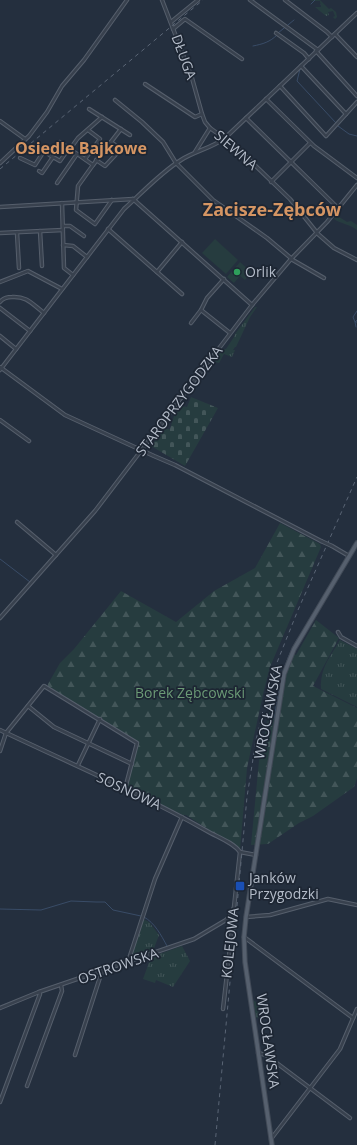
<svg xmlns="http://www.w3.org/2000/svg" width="357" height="1145" font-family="'Open Sans',sans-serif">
<defs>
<pattern id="grass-tufts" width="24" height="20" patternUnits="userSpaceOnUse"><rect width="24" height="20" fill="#263c3f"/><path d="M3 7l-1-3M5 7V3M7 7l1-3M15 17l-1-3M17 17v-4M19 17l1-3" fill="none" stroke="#435659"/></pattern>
<pattern id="forest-firs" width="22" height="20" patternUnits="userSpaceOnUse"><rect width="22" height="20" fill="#263c3f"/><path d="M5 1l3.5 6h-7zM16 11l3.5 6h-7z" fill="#435659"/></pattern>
<pattern id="cemetery-stones" width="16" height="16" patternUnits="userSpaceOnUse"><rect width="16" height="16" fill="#263c3f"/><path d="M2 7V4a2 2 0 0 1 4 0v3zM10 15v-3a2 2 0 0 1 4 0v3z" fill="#435659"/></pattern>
</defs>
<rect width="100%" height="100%" fill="#242f3e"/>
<g fill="url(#grass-tufts)">
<path d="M312,0h8l9,9 2,-1 5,4 1,5 -2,2 -2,-2 2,-1 -2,-5 -5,1 1,3 -3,1 -11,-9h6l-1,-6h-9z"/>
<path d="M336,215l11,7 4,-1 6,4v5c-7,-6 -16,-6 -23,-11z"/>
<path d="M255,307h2l-7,10 -14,30h-1l-2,3h2l-3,7 -8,-3 -5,9 -4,-1 -1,-2 8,-11h4l8,-12 1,-3z"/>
<path d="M340,640l17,9v58l-36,-18c-1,-21 9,-32 19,-49z"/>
<path d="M143,919l6,3 10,13 -6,16 -23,8z"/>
<path d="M182,946l8,15 -17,26 -17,-7 -1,3 -12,-4 8,-22z"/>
<path d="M253,1000l8,5 -1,3 3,5 1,3 -8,2z"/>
</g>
<g fill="url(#forest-firs)">
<path d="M280,523l40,21 1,3 -51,120 -6,23 -17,78 -7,82 -54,-35h-3l-56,-27 11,-46 -90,-55v-3l12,-21 14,-14 47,-58 55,31 38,-31 41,-23z"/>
<path d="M316,620l23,18 -26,48 44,22v70l-3,9 -41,29 -14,7 -31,21 -17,1 8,-84 11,-51 9,3c3,-20 6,-41 15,-59l2,1z"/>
</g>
<path fill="url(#cemetery-stones)" d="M191,397l27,11 -33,58 -34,-20 14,-17h5l4,-13 8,-10 5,1z"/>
<g fill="#263c3f">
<path d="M215,239l23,21 -12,14 -24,-21z"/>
<path d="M240,262l11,10 -6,8 -5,-4 -6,7 -7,-6z"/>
</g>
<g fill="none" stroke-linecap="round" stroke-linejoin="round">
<g stroke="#394c67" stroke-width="1">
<path d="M311,4l4,-4"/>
<path d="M278,33l16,-13"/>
<path d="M253,46c10,-2 17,-4 24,-11"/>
<path d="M300,69l-3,12 39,42"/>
<path d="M338,126l11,8 8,2"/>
<path d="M357,311l-4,6 2,5h2"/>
<path d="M356,327l-1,-5 2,-2"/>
<path d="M0,559l30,23"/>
<path d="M274,719c5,-29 8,-55 24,-81"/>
<path d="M0,909l41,1 30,-9 25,1h9l8,8 28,6"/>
<path d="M144,917c11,6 17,18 23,29"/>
</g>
<defs>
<g id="minor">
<path d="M162,0l30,78 10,36 3,8 5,6 25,18 55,53 28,35 16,14 23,12"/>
<path d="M250,0l68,50"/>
<path d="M285,0l42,32 5,5"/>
<path d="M171,22l27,-22"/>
<path d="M173,29l12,-10 57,40"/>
<path d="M276,33l28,20 5,6"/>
<path d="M335,34l22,23"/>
<path d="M316,51l41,45"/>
<path d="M301,66l45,48"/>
<path d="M145,84l50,33 7,-3"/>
<path d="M280,86l46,50 31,-34"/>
<path d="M266,99l48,47 43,32"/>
<path d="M115,100l27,22 21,20 13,21 37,37 54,38 25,21"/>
<path d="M89,109l41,26"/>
<path d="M246,118l92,90"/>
<path d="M0,121l25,18"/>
<path d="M70,149l8,-11 24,-21"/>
<path d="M195,152l15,-24"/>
<path d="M51,155l9,-13 33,23"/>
<path d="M20,158l15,7 9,-14 7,5"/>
<path d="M85,159l15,-20 -12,-9"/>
<path d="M96,160l9,6 16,-17 -10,-7"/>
<path d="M0,163l29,-27 18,-24 15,-26 22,-26 43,-60"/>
<path d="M39,171l3,2 11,-16 7,4 9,-13"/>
<path d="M271,182l39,-39"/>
<path d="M57,183l20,-29"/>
<path d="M133,199l119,106"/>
<path d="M112,200l-17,24 -19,-14 2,-24 15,-21 28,-36"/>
<path d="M62,203l2,65 9,7"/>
<path d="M0,207l133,-8"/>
<path d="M63,226h7l14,10"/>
<path d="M108,229l74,65"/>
<path d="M40,231l2,35"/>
<path d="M0,233l63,-3"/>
<path d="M17,233l2,35"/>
<path d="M63,245l10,1 14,11"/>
<path d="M291,259l33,19"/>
<path d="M157,272l25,-30"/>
<path d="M224,279l-17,19 -6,12 29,23"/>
<path d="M0,282l28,-11 34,18"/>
<path d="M0,302c3,-4 7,-5 12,-5 15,-1 20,7 32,16"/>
<path d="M0,308l30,23"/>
<path d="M191,323l10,-13"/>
<path d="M0,336l16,13"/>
<path d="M0,367l65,48 89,41 21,9 146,76"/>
<path d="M0,370l124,-161c18,-16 36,-36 57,-49 14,-9 31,-12 44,-22l132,-125"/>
<path d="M0,420l29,21"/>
<path d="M17,522l39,33"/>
<path d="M332,546l17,10"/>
<path d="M0,618l95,-107 157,-206 39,-46 36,-37 30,-37"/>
<path d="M338,632l3,5 16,9"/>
<path d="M28,706l26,21 78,37"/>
<path d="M0,730c69,33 140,63 207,101 10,6 26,11 33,21l16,3"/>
<path d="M0,751l6,-18 38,-47 93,57 -12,46"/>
<path d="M78,765l22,-46"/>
<path d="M246,917l24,-2 58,-16 29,6"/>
<path d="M244,937l109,81"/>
<path d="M128,962l27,-83 27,-62"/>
<path d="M0,1008l39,-16 155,-53 32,-19 5,-5"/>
<path d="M223,1009l10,-88 -2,-6 3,-8 6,-55"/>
<path d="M258,1053l8,2 84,63"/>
<path d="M75,1055l27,-84"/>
<path d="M27,1086l35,-95 -1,-6"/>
<path d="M0,1102l40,-108 -1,-2"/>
<path d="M271,1139l69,-90 17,-40"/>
</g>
<path id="major" d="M272,1145l-27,-183 -1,-25 2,-20 38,-243 10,-25 63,-106"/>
</defs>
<use href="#minor" stroke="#565f6c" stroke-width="4.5"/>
<use href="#major" stroke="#414a57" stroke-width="5.5"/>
<use href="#minor" stroke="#38414e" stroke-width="2.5"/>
<use href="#major" stroke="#56606e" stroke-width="3.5"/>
<g stroke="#5a6575" stroke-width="1" stroke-dasharray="4 4" stroke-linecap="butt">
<path d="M0,169l203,-169"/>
<path d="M215,1145l32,-348 9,-57 9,-38 11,-37 22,-55 59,-133"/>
</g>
<defs>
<path id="minor-bridge" d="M321,541l11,5"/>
</defs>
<use href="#minor-bridge" stroke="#565f6c" stroke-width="4.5" stroke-linecap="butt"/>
<use href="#minor-bridge" stroke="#38414e" stroke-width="2.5"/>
</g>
<circle fill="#2e9e5b" stroke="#1d2633" stroke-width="1.5" cx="237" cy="272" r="4"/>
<rect fill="#1a4fb4" stroke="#1d2633" stroke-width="1.5" x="235" y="881" width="10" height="10" rx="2"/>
<g text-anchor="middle" stroke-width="3.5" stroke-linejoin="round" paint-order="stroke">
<g font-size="14" fill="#b4bcc9" stroke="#1d2633">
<text transform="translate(184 57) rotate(70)" y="5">DŁUGA</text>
<text transform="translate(236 150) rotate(41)" y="5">SIEWNA</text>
<text transform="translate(179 401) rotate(-53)" y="5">STAROPRZYGODZKA</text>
<text transform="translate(268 712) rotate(-79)" y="5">WROCŁAWSKA</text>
<text transform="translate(129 791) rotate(25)" y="5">SOSNOWA</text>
<text transform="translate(230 943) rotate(-84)" y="5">KOLEJOWA</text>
<text transform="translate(118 966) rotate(-19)" y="5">OSTROWSKA</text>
<text transform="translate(268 1041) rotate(82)" y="5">WROCŁAWSKA</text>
</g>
<g font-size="14" fill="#b4bcc9" stroke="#1d2633" text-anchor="start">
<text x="245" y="277">Orlik</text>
<text x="249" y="883">Janków<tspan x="249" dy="16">Przygodzki</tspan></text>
</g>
<g font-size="14" fill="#6b9a76" stroke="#1d2633">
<text x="190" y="698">Borek Zębcowski</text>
</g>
<g font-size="16" font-weight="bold" fill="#d59563" stroke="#1d2633">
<text x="81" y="154">Osiedle Bajkowe</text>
</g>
<g font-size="18" font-weight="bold" fill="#d59563" stroke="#1d2633">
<text x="272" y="216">Zacisze-Zębców</text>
</g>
</g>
</svg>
